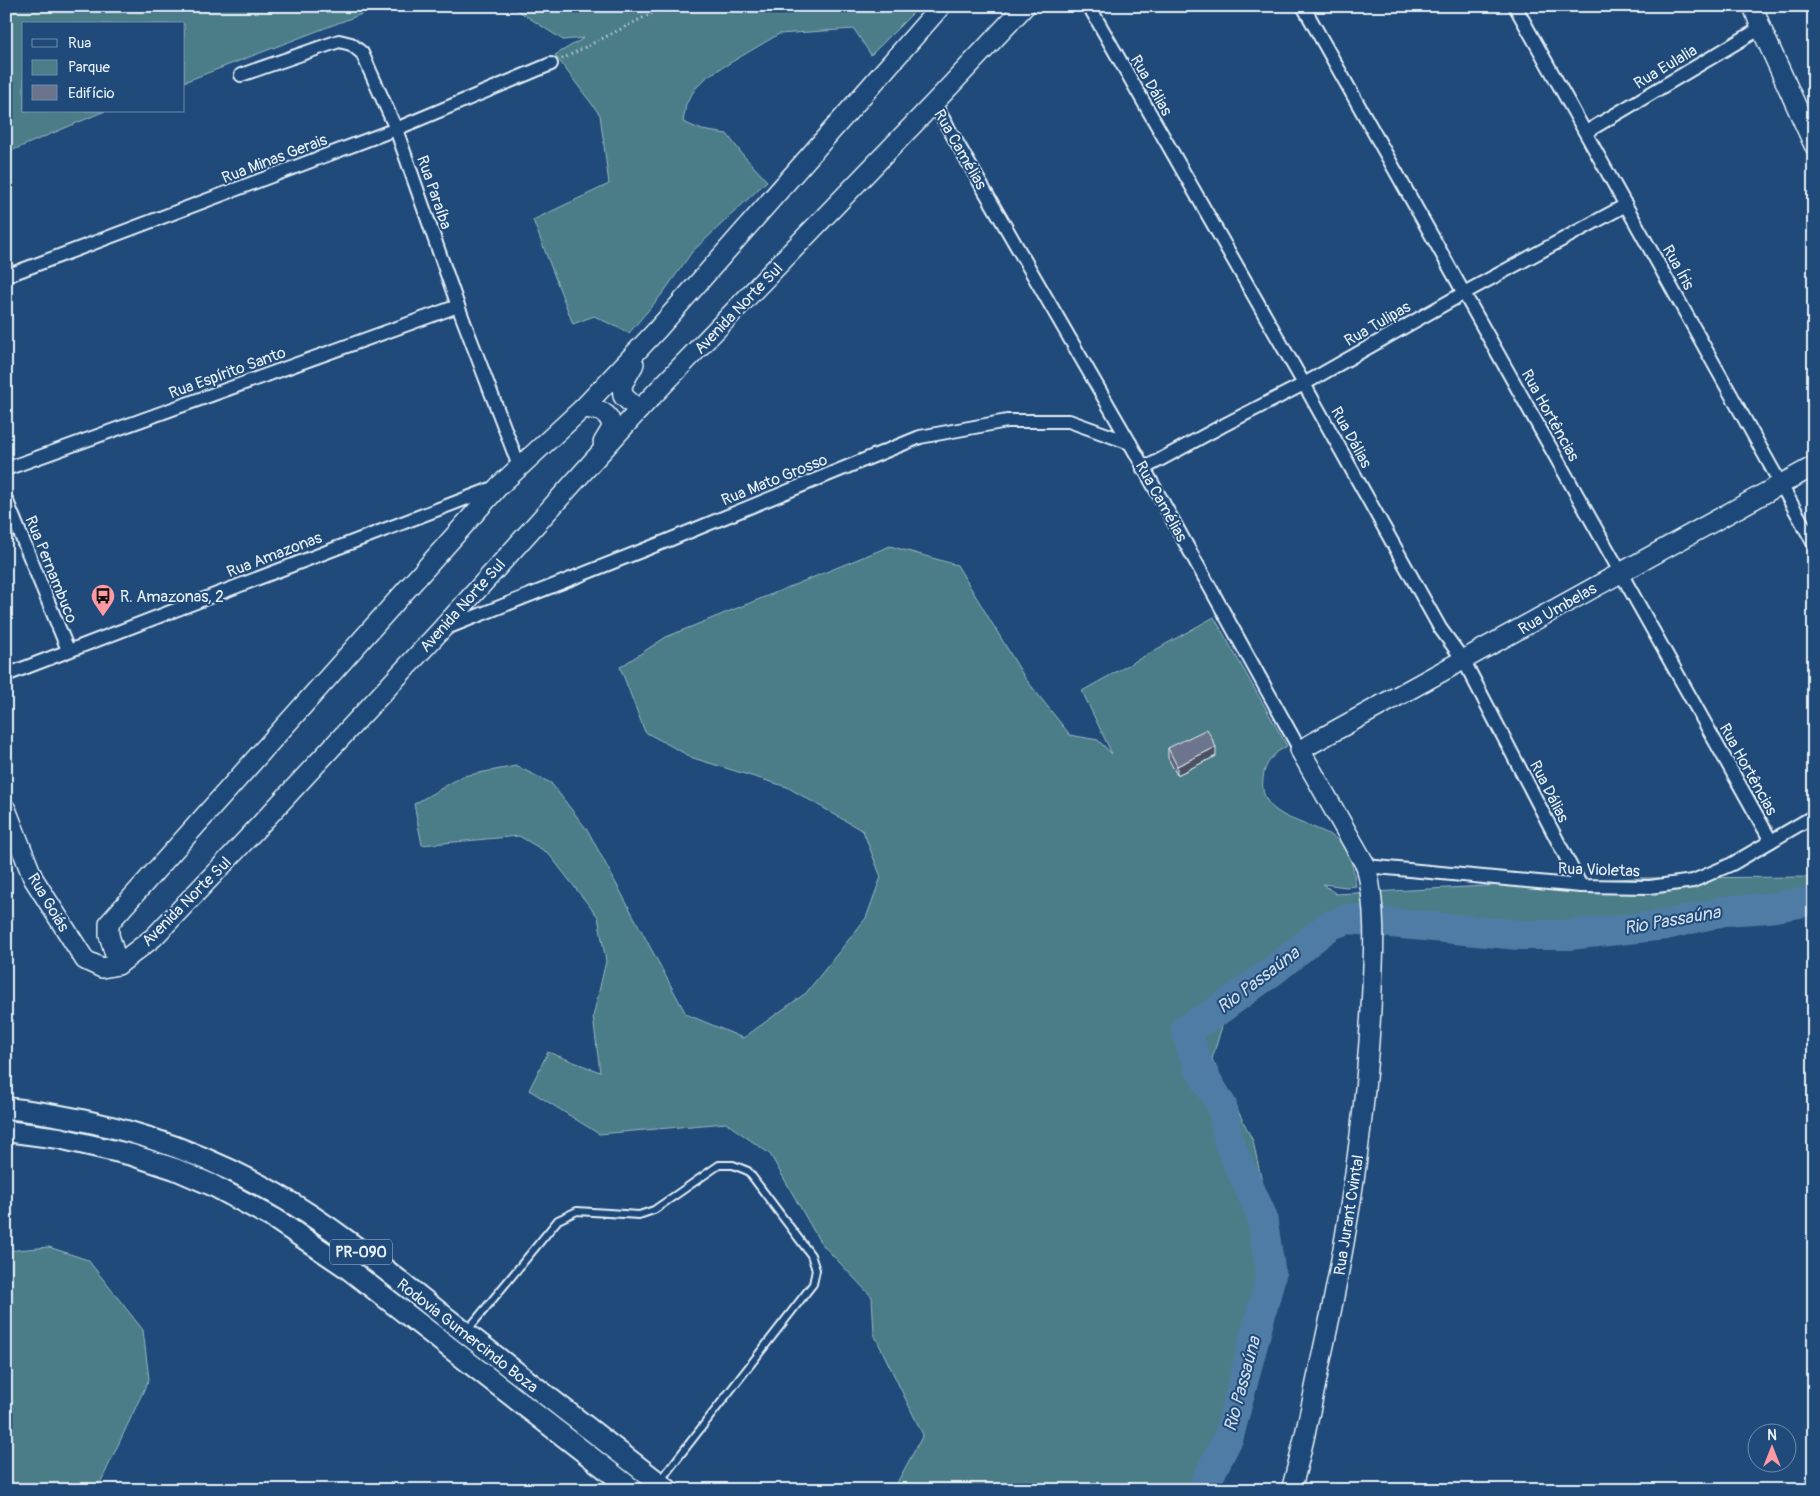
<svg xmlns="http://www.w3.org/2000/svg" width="1820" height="1496" font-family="Pangolin,sans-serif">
<rect width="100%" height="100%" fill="#1f4a7a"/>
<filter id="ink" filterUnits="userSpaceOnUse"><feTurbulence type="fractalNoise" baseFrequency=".02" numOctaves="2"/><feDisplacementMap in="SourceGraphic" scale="10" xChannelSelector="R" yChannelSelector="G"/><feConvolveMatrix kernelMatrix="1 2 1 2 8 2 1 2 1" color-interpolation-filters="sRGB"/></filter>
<g filter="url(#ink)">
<g fill="#4c7d88" stroke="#9ab7c0">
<path d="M6,6h404l-43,6 -183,70v-58h-160v87h81l-99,42z"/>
<path d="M511,6h409l-49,49 -17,-26 -75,5 -71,42 -13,13 -9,15 -3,18 19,8 25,4 16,21 24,26 -75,71 -29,41 -34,40 -35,-17 -21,8 -40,-104 76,-36 -9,-69 -45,-60 29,-17 -21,2z"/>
<path d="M890,546l67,19 68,113 45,57 28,5 14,14 -30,-63 132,-74 73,129c-13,7 -22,16 -24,32 -6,44 52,42 76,63 13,11 14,29 17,45l-10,1 -23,-3 13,10 299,-16 179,-1v39l-11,-3 -240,20 -199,-12 -137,89 -15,49 41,82 26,119 -41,184 -26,46h-319l30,-55 -49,-101 -2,-37 -52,-55 -50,-88 -44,-31 -127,11 -70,-44 19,-38 52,20 -7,-55 13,-56 -8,-44 -50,-64 -29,-17 -97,9 -8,-41 49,-28 53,-10 35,17 37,48 98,183 57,24 63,-45 60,-75 15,-41 -18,-46 -76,-44 -94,-29 -48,-26 -25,-65 46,-30z"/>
<path d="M49,1247l39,13 55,70 6,49 -52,111h-91v-239z"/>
</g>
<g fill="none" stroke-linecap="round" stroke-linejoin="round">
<path stroke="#507ba5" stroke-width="30" d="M1202,1490l27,-54 42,-161 -9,-59 -33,-73 -7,-37 -24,-40 -12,-37 30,-17 58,-42 56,-45 19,-6 170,16h50l97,-10 59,-14 44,-3 43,-7 2,1"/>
<defs>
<path id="lane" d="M466,1332l92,-112 19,-9 62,4 15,-5 65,-45h14l15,6 63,84 5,15 -3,14 -153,197"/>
<g id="street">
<path d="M1089,6l215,378 136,244 24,33 117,225"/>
<path d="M1303,6l468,835"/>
<path d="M1515,6l299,538"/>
<path d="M241,75l98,-34 12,3 11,9 34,76 62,177 61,160"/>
<path d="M934,103l196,340 170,307"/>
<path d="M1586,132l175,-104"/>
<path d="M6,276l390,-147 155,-65"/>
<path d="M6,469l452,-163"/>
<path d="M1143,469l79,-43 82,-42 160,-91 162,-88"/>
<path d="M6,499l62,151"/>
<path d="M444,629l225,-89 251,-103 87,-16h62l61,22"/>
<path d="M6,675l490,-188"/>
<path d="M1366,866l215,20 69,1 43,-6 39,-17 82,-48"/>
</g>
<g id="secondary">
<path d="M1753,6l8,22 53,117"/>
<path d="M634,364l-12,21 1,11 16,14"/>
<path d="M583,408c16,2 27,3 29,20l-9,15"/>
<path d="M6,809l27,69 52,82 17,8 16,-3 36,-28 78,-82 208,-224 199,-221 295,-307 91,-97"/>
<path d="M118,965l-9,-30v-12l390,-437 84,-78 74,-78 284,-324"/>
<path d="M1291,1490c12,-41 20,-84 29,-126 26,-117 45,-235 51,-355 2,-47 7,-97 -5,-143l-66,-116 514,-284"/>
</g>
<g id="primary">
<path d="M6,1108c97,11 185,37 270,86 65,37 123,87 182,133 70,54 140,109 210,163"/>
<path d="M6,1131l53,7 73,17 43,14 37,16 63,34 71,48 287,223"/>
</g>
</defs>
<use href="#lane" stroke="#e8f1f8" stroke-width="10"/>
<use href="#street" stroke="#e8f1f8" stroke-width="16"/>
<use href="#secondary" stroke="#e8f1f8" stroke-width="22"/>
<use href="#primary" stroke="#e8f1f8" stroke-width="24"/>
<path stroke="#e8f1f8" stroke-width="3" stroke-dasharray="1 4" stroke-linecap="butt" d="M562,59l104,-53"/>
<use href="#lane" stroke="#1f4a7a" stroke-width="6"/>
<use href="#street" stroke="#1f4a7a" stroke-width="12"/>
<use href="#secondary" stroke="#1f4a7a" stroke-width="19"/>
<use href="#primary" stroke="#1f4a7a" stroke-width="20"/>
</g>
<path fill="#5d6479" stroke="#e8f1f8" d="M1168,748l48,8 -39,19 -9,-17z"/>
<path fill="#4c5163" stroke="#e8f1f8" d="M1216,747v9l-39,19v-9z"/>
<path fill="#6c748d" stroke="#e8f1f8" d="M1207,729l9,18 -39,19 -9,-18z"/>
</g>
<defs>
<symbol id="bus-pin" viewBox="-11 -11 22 30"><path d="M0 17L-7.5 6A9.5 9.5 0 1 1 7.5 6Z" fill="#ff9aa2" stroke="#1f4a7a"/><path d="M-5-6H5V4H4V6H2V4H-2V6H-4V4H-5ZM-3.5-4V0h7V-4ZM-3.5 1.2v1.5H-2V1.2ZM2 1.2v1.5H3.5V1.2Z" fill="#111"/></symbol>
</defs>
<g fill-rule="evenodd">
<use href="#bus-pin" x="89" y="582" width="28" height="38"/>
</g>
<g text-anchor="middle" stroke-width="4" stroke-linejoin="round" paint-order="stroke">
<rect fill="#1f4a7a" stroke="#acbfd2" stroke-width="1" x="330" y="1239.5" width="62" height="25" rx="4"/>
<g font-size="15" font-weight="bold" fill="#e8f1f8">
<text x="361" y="1257">PR-090</text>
</g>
<g font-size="16" fill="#e8f1f8" stroke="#1f4a7a">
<text transform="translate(1665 66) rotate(-31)" y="6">Rua Eulalia</text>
<text transform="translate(1152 85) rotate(60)" y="6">Rua Dálias</text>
<text transform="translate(961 149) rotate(60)" y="6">Rua Camélias</text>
<text transform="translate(274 158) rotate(-21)" y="6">Rua Minas Gerais</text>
<text transform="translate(435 192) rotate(71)" y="6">Rua Paraíba</text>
<text transform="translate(1679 267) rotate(61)" y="6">Rua Íris</text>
<text transform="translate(738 308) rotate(-46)" y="6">Avenida Norte Sul</text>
<text transform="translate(1377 323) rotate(-30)" y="6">Rua Tulipas</text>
<text transform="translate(227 372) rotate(-20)" y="6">Rua Espírito Santo</text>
<text transform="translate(1551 415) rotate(61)" y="6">Rua Hortências</text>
<text transform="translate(1352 437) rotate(61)" y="6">Rua Dálias</text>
<text transform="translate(774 479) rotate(-22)" y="6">Rua Mato Grosso</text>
<text transform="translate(1162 501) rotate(61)" y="6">Rua Camélias</text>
<text transform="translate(274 554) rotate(-21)" y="6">Rua Amazonas</text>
<text transform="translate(52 569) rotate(68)" y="6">Rua Pernambuco</text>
<text transform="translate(462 605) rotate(-48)" y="6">Avenida Norte Sul</text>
<text transform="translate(1557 608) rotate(-30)" y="6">Rua Umbelas</text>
<text transform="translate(1749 769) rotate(61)" y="6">Rua Hortências</text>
<text transform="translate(1550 791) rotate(63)" y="6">Rua Dálias</text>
<text transform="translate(1599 869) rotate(2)" y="6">Rua Violetas</text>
<text transform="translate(186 901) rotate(-45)" y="6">Avenida Norte Sul</text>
<text transform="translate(49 902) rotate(59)" y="6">Rua Goiás</text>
<text transform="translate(1348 1215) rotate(-81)" y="6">Rua Jurant Cvintal</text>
<text transform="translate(468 1335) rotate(38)" y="6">Rodovia Gumercindo Boza</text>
</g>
<g font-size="16" fill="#e8f1f8" stroke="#1f4a7a" text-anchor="start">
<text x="120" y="602">R. Amazonas, 2</text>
</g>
<g font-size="18" font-style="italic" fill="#d1dfec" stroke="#1f4a7a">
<text transform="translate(1672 920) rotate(-10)" y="6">Rio Passaúna</text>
<text transform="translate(1258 980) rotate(-37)" y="6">Rio Passaúna</text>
<text transform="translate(1242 1384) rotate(-75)" y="6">Rio Passaúna</text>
</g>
</g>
<rect width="1820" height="1496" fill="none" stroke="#1f4a7a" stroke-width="25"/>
<rect x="12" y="12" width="1795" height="1471" fill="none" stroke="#e8f1f8" stroke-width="2" filter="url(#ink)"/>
<rect x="22" y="22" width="162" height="90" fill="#1f4a7a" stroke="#6f8dac"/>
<rect x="32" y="39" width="25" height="8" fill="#1f4a7a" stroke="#6f8dac"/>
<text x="68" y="48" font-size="15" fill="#e8f1f8">Rua</text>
<rect x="32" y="60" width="25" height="15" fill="#4c7d88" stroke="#6f8dac"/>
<text x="68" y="72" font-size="15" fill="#e8f1f8">Parque</text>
<rect x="32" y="85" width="25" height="15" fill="#6c748d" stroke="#6f8dac"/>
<text x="68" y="98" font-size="15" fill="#e8f1f8">Edifício</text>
<g transform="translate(1772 1448)"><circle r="24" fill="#1f4a7a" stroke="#6f8dac"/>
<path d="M0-4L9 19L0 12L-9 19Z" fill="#ff9aa2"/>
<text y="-8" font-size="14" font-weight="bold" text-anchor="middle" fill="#e8f1f8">N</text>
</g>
</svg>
